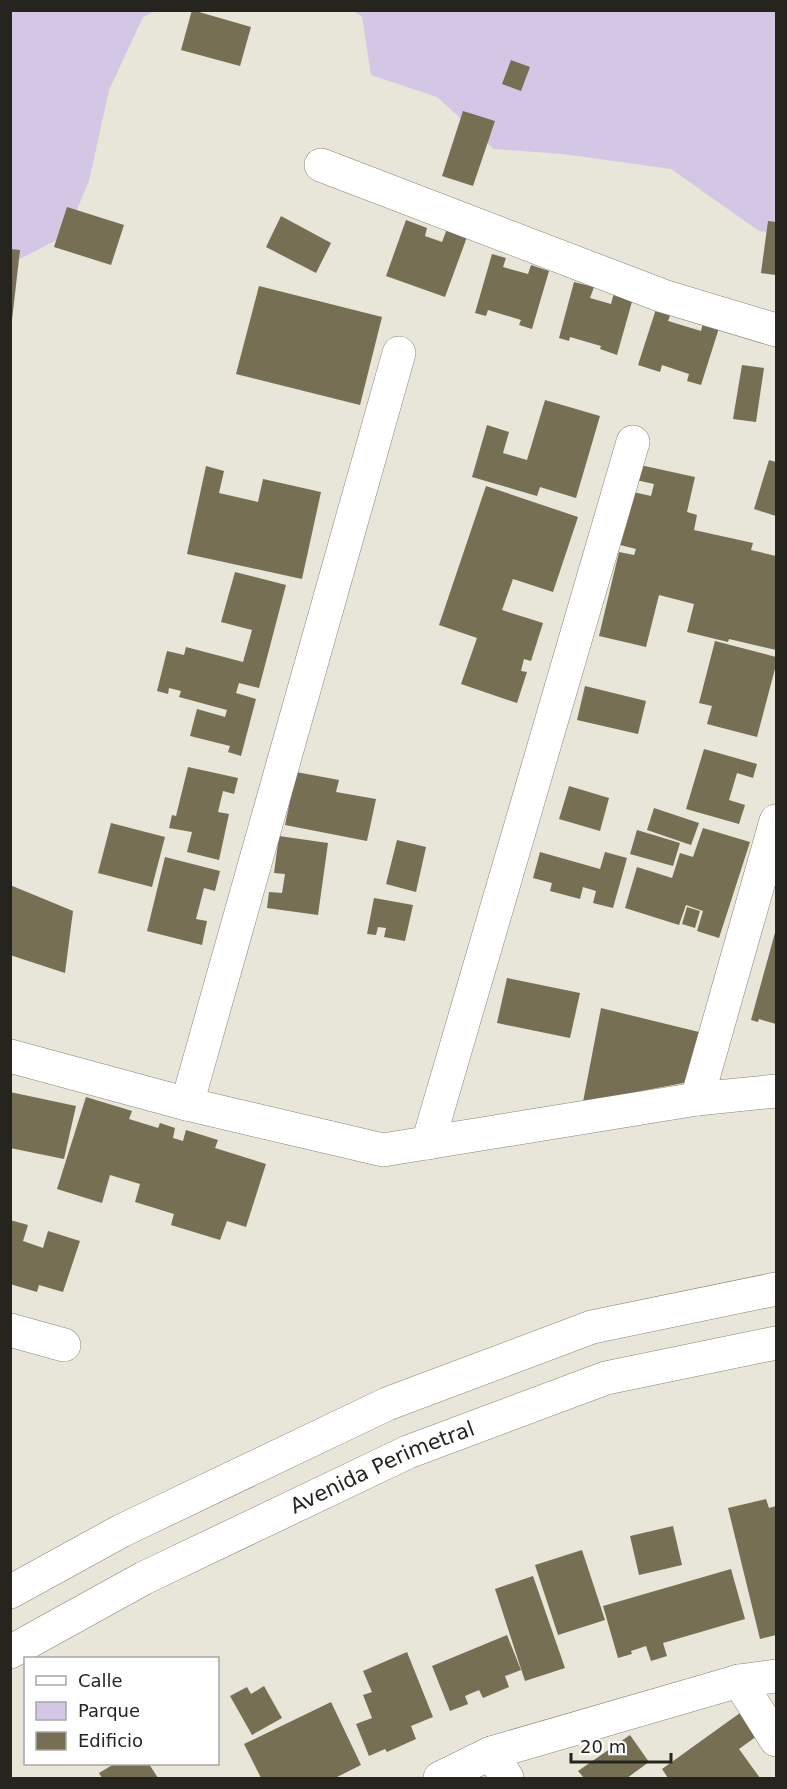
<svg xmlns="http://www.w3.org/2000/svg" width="787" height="1789" font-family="'DejaVu Sans',sans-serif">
<rect width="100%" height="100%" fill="#e8e5d9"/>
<g fill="#d3c7e5">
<path d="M10,11h146l-13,6 -34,73 -20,91 -23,54 -50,26h-6z"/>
<path d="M354,11h422v222l-17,-2 -88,-62 -108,-15 -69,-5 -57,-52 -66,-22 -9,-58z"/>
</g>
<g fill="#766f53">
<path d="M192,10l59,17 -11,39 -59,-16z"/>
<path d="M511,60l19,7 -9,24 -19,-7z"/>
<path d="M463,111l32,10 -22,65 -31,-10z"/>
<path d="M67,207l57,18 -13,40 -57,-18z"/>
<path d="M281,216l50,27 -15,30 -50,-26z"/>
<path d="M406,220l21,8 -2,8 17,6 5,-13 20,8 -22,60 -59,-21z"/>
<path d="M768,221l8,1v53l-15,-2z"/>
<path d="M10,249l10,1 -8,70h-2z"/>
<path d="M492,254l14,4 -3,9 25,7 3,-9 18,6 -17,58 -13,-4 2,-5 -33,-10 -2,6 -11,-3z"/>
<path d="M574,282l20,5 -4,11 21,6 3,-11 19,5 -16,57 -17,-6 1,-3 -31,-9 -1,4 -10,-3z"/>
<path d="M259,286l123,31 -22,88 -124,-31z"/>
<path d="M656,309l15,4 -3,8 33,10 2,-8 16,5 -18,57 -14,-4 2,-7 -27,-9 -2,7 -22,-7z"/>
<path d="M742,365l22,3 -8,54 -23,-3z"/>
<path d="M545,400l55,16 -24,82 -36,-11 -3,9 -65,-19 15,-52 22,7 -6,21 24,7z"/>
<path d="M769,460l7,2v54l-22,-7z"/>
<path d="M640,465l55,12 -8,35 10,3 -3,15 59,13 -2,7 25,6v94l-47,-11 -1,3 -41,-10 7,-28 -35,-9 -13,52 -47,-11 20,-84 15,3 2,-6 -16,-4 13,-53 18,4 3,-12 -18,-4z"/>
<path d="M206,466l18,5 -5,22 39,9 5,-23 58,13 -19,87 -115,-25z"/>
<path d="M486,486l92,31 -25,75 -40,-13 -11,31 41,13 -12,38 -7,-2 -3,12 6,1 -10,31 -56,-19 16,-46 -38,-13z"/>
<path d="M235,572l51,13 -27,103 -20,-5 -3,10 20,6 -15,57 -13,-4 2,-6 -40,-10 7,-27 28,8 2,-7 -48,-13 2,-6 -12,-3 -1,6 -11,-3 10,-40 17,4 2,-8 57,15 9,-32 -31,-8z"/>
<path d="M715,641l61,16v8l-19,72 -50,-13 5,-18 -13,-3z"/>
<path d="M585,686l61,15 -8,33 -61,-14z"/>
<path d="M704,749l53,15 -4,14 -16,-5 -8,27 16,5 -6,19 -53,-15z"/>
<path d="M188,767l50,11 -4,16 -11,-3 -5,21 11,2 -10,46 -32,-8 5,-20 -23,-4 3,-13 4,1z"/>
<path d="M296,772l43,8 -3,12 40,7 -9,42 -82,-16z"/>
<path d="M569,786l40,12 -9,33 -41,-12z"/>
<path d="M654,808l45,15 -8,22 -44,-15z"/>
<path d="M111,823l54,14 -13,50 -54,-14z"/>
<path d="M703,828l47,14 -31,96 -22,-7 6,-20 -17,-6 -7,20 -54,-17 12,-41 35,11 8,-25 13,4z"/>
<path d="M637,830l43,13 -7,23 -43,-12z"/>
<path d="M279,836l49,7 -10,72 -51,-7 2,-16 13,1 3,-19 -11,-1z"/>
<path d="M397,840l29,7 -10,45 -30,-8z"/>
<path d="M540,852l60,17 5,-17 22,6 -14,50 -20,-5 3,-12 -13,-4 -3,12 -30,-8 2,-8 -19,-5z"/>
<path d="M165,857l55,14 -5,20 -11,-3 -8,31 11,2 -5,24 -55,-14z"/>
<path d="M10,885l63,26 -8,62 -55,-18z"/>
<path d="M374,898l39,7 -8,36 -21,-4 2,-9 -8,-1 -2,8 -9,-1z"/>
<path d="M687,907l13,4 -5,17 -13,-4z"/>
<path d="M776,929v95l-17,-5 -1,3 -7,-2z"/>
<path d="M507,978l73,15 -10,45 -73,-15z"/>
<path d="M601,1008l102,25 -14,49 -106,20z"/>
<path d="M10,1092l66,14 -12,53 -54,-11z"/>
<path d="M86,1097l46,14 -3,8 29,9 2,-5 15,5 -2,10 10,3 3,-11 32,10 -3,8 51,16 -20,63 -19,-6 -7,19 -49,-15 3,-11 -39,-12 5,-18 -30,-9 -8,28 -45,-14z"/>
<path d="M10,1220l18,5 -5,16 20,7 5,-17 32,10 -17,51 -24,-7 -2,7 -27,-8z"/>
<path d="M766,1499l3,9 7,-2v129l-16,4 -32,-131z"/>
<path d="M673,1526l9,39 -43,10 -9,-39z"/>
<path d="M582,1550l23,70 -47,15 -23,-70z"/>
<path d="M731,1569l14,50 -82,24 4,13 -16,5 -5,-15 -15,5 1,3 -14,4 -15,-52z"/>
<path d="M533,1576l32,92 -40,13 -30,-92z"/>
<path d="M507,1635l14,35 -16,6 4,11 -26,11 -4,-8 -14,6 3,8 -18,7 -18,-45z"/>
<path d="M407,1652l26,65 -22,9 5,13 -29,13 -2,-3 -16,7 -13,-32 16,-6 -9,-23 9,-3 -9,-21z"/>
<path d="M264,1686l18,32 -30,17 -22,-39 17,-9 4,7z"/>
<path d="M331,1702l30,63 -26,13h-74l-17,-34z"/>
<path d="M740,1713l17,23 -18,13 21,29h-92l-6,-9z"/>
<path d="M630,1735l19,27 -22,16h-43l-6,-7z"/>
<path d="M114,1764h35l9,14h-56l-3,-5z"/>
</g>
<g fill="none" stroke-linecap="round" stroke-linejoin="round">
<defs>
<g id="minor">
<path d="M321,165l342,131 113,34"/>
<path d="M10,1056l177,48 196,46 314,-51 79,-8"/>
<path d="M697,1099l79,-278"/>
<path d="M187,1104l212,-751"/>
<path d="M428,1143l205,-701"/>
<path d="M10,1330l54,15"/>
<path d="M739,1681l37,59"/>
<path d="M491,1753l16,25"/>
<path d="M440,1778l51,-25 248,-72 37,-5"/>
</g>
<g id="major">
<path d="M10,1592l111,-61 266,-127 205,-77 184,-38"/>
<path id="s1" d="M10,1652l134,-74 264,-126 198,-74 170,-35"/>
</g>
</defs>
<use href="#minor" stroke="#878479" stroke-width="34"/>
<use href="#major" stroke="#878479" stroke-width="34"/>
<use href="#minor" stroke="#fff" stroke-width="33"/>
<use href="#major" stroke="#fff" stroke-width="33"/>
</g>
<g text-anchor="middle" stroke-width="4.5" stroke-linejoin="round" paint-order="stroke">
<g font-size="21" fill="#25241f" stroke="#fff">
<text dy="7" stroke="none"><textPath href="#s1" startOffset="416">Avenida Perimetral</textPath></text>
</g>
</g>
<rect width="787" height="1789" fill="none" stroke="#25241f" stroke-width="24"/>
<rect x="24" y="1657" width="195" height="108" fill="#ffffff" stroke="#a8a7a5" stroke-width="1.5"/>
<rect x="36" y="1676" width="30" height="9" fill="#ffffff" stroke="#a8a7a5" stroke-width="1.5"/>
<text x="78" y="1687" font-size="18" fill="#25241f">Calle</text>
<rect x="36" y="1702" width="30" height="18" fill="#d3c7e5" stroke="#a8a7a5" stroke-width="1.5"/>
<text x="78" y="1717" font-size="18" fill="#25241f">Parque</text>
<rect x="36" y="1732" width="30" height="18" fill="#766f53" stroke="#a8a7a5" stroke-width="1.5"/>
<text x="78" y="1747" font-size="18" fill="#25241f">Edificio</text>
<path d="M571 1753v9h100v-9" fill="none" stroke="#25241f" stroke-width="3"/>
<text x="580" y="1753" font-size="18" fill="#25241f" stroke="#ffffff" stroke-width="4.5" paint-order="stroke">20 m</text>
</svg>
